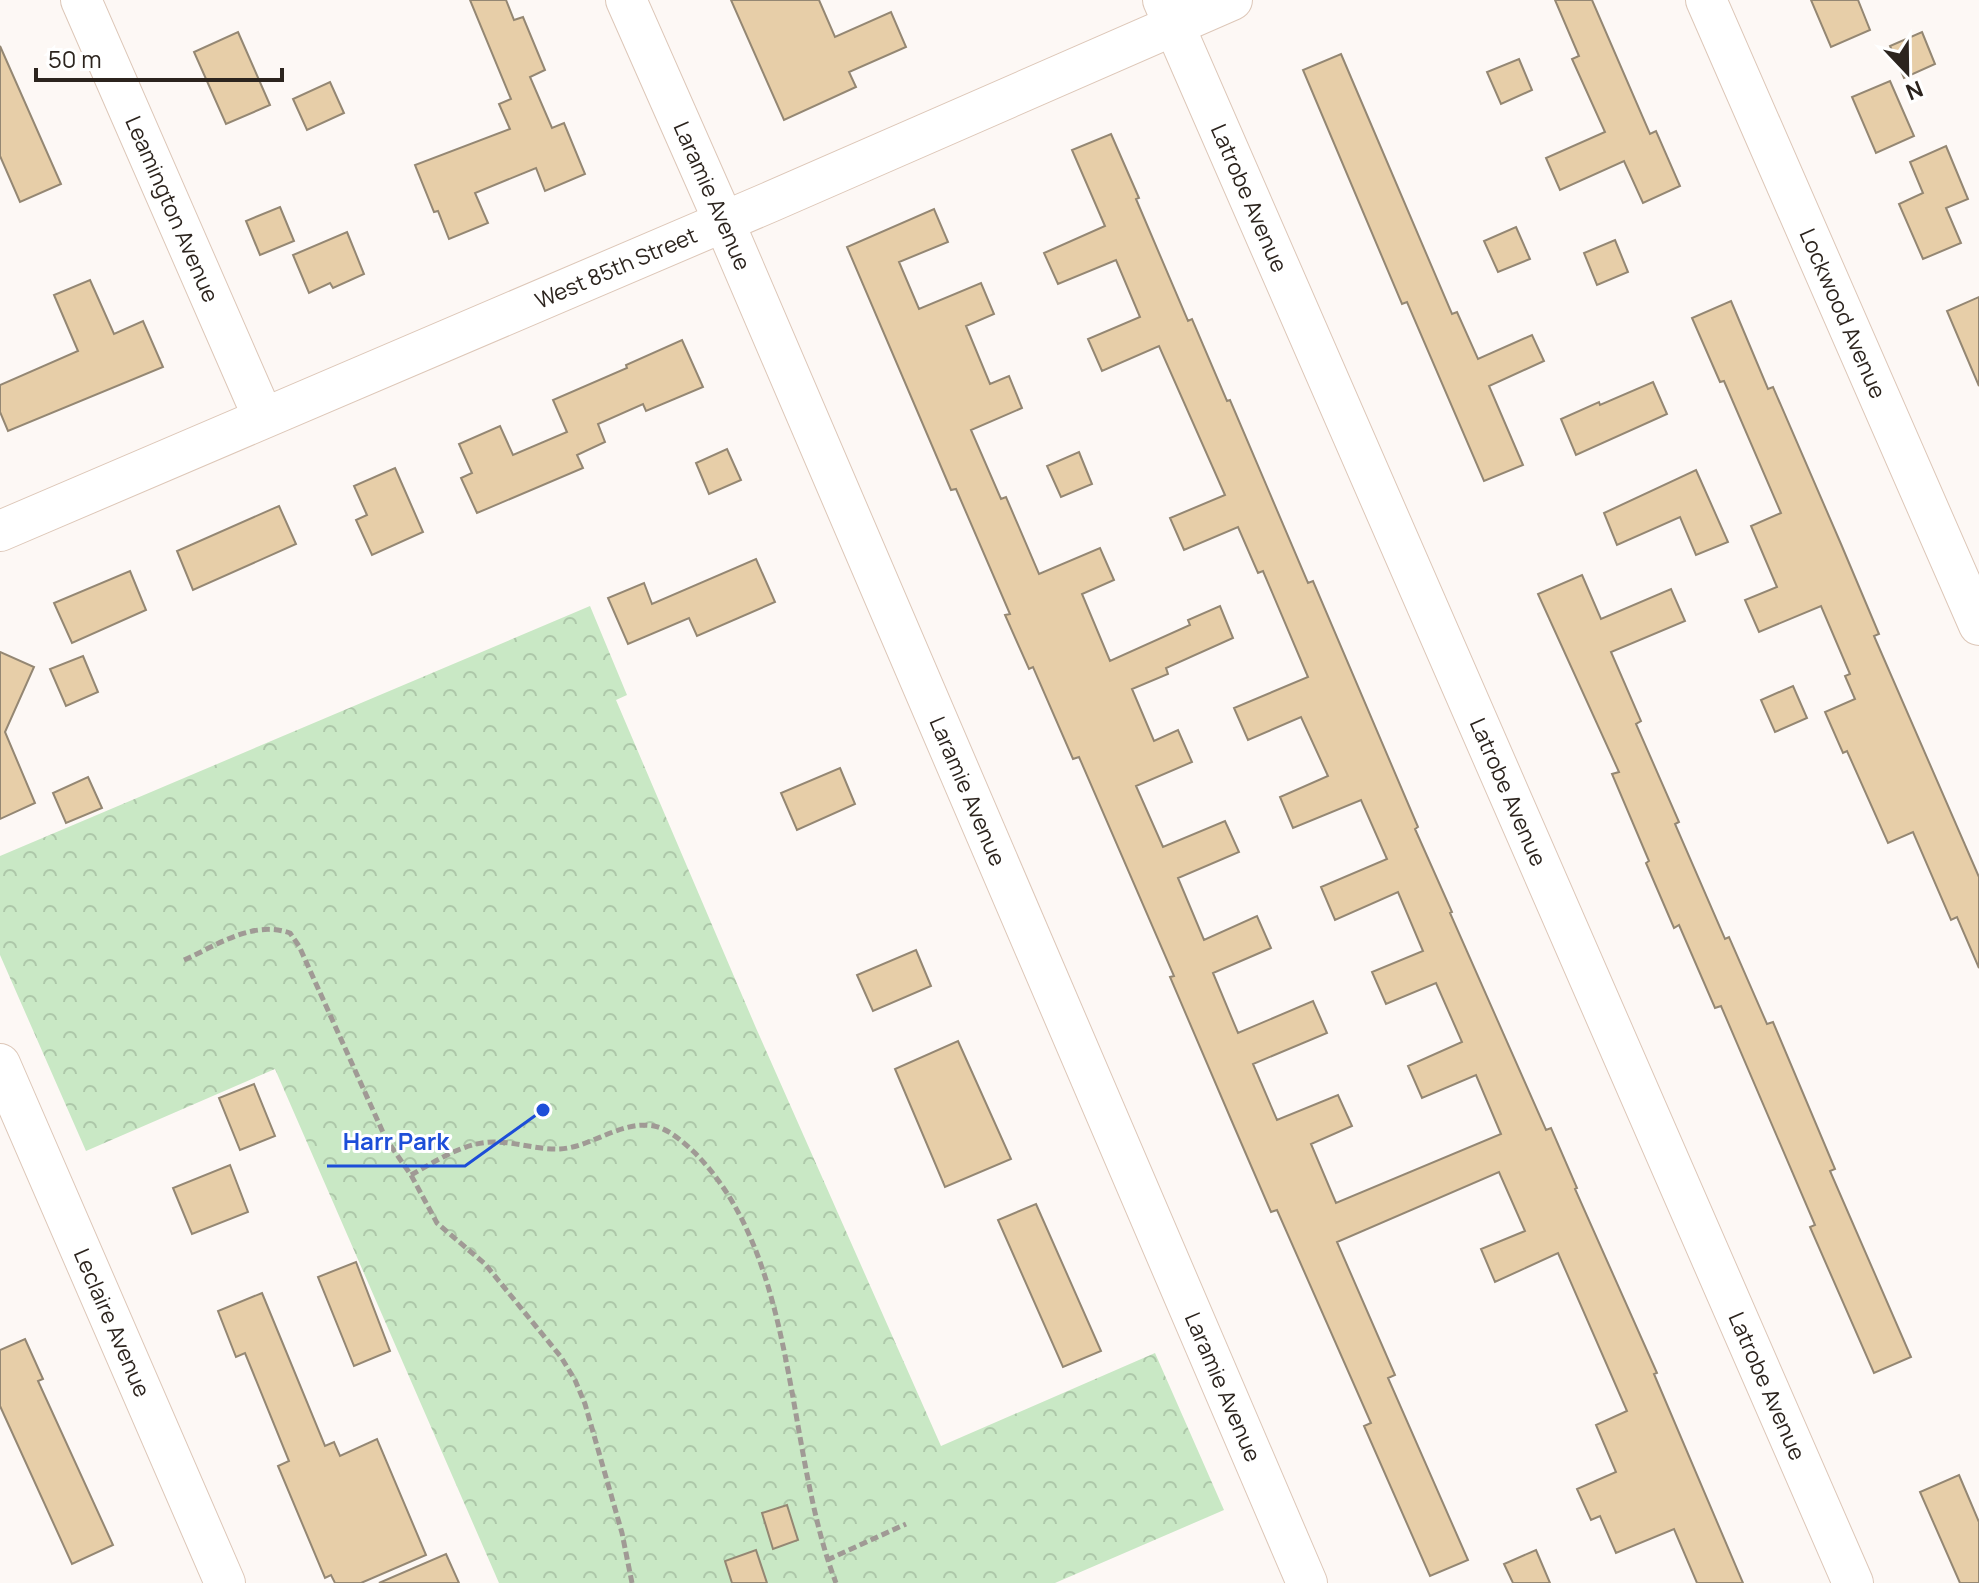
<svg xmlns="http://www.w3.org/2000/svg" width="1979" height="1583" font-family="Manrope,sans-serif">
<defs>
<pattern id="forest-crowns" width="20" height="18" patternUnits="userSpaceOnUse" patternTransform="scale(2)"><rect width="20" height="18" fill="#c9e8c5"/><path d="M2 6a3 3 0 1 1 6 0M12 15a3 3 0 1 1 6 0" fill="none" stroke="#adc7a9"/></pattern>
</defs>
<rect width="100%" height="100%" fill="#fdf8f5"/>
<path fill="url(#forest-crowns)" d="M590,606l37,89 -11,5 140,328 185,418 214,-93 69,157 -169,73h-556l-224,-514 -189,82 -86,-196v-99z"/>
<g fill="#e7cea8" stroke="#948773" stroke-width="2">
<path d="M470,0h36l8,20 9,-3 22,53 -15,7 22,51 12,-5 21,51 -40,17 -9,-23 -61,25 13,30 -39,16 -11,-28 -4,1 -19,-47 95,-36 -11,-25 12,-5z"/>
<path d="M731,0h88l16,37 56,-25 15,35 -57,25 7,15 -72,33z"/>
<path d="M1555,0h37l58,134 6,-3 24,55 -37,17 -19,-42 -64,29 -14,-32 59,-26 -33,-73 7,-3z"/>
<path d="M1811,0h47l12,30 -39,17z"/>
<path d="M238,32l32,73 -44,19 -32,-72z"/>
<path d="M1922,32l13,32 -31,14 -14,-32z"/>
<path d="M0,46l61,138 -41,18 -20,-46z"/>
<path d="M1341,54l111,260 5,-2 21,47 54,-24 12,26 -55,25 34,79 -39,16 -77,-179 -5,2 -99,-234z"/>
<path d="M1519,59l13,31 -31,14 -14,-32z"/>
<path d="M1890,81l24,55 -38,17 -24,-56z"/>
<path d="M330,82l14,31 -37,17 -14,-31z"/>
<path d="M1111,134l28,64 -3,1 52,122 4,-2 35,82 3,-1 78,183 5,-2 105,246 -3,2 37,83 -2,1 96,217 5,-2 26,60 -2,1 82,184 -3,1 89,209h-46l-23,-54 -58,24 -16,-37 -9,4 -14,-31 39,-17 -20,-47 31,-14 -69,-158 -63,29 -14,-33 44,-18 -26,-59 -162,70 58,133 -7,3 80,182 -38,16 -66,-150 7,-3 -94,-213 -6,2 -38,-88 -63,-147 4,-1 -95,-219 -6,2 -40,-92 -4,2 -24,-54 5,-1 -54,-125 -5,1 -104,-243 87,-38 14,33 -49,20 20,47 62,-26 13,31 -28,12 24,58 19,-8 13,32 -51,22 30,69 5,-2 33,77 61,-26 14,32 -32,14 28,67 80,-36 -2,-5 32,-14 13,32 -67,30 2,6 -36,15 22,52 24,-11 14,32 -56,24 27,61 62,-26 14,31 -61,26 26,62 53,-24 14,32 -58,25 25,60 75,-32 14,32 -74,31 24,56 61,-25 14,31 -41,18 25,59 165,-69 -25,-59 -54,23 -14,-32 54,-24 -26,-59 -50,21 -14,-32 51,-21 -25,-59 -63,28 -14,-33 66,-28 -26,-59 -68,28 -13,-31 48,-21 -27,-59 -53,23 -14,-32 74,-31 -45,-106 -5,2 -20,-46 -54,23 -14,-32 55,-23 -66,-149 -57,25 -14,-32 52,-22 -24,-57 -58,24 -14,-31 61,-27 -33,-76z"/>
<path d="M1946,146l22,53 -22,9 15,35 -38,16 -24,-55 24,-11 -13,-31z"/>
<path d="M280,207l14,34 -34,14 -14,-34z"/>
<path d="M1516,227l14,32 -32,13 -14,-31z"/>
<path d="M347,232l17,42 -31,14 -3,-5 -21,10 -16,-38z"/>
<path d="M1615,240l13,32 -31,13 -13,-32z"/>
<path d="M90,280l24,54 29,-13 20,46 -155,64 -8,-19v-27l78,-34 -24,-56z"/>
<path d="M1979,297v89l-32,-75z"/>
<path d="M1731,301l37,88 5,-2 68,157 38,90 -5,2 105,241v91l-22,-51 -6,3 -38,-88 -25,11 -41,-92 -4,2 -18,-41 30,-13 -10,-23 5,-2 -29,-68 -62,26 -14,-32 32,-13 -26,-61 30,-13 -57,-132 -4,1 -28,-64z"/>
<path d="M682,340l21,47 -57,24 -3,-7 -45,20 7,18 -28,13 6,13 -106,45 -16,-35 11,-5 -13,-29 41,-18 13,29 54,-23 -14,-32 74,-32 -1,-3z"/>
<path d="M1653,382l14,32 -91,41 -15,-36 38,-17 1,3z"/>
<path d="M727,449l14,31 -32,14 -13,-31z"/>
<path d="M1079,452l13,32 -31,13 -14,-31z"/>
<path d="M395,468l28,64 -51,23 -16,-35 11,-5 -13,-29z"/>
<path d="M1696,470l32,72 -32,13 -16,-38 -63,28 -13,-32z"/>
<path d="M279,506l17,38 -103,46 -16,-39z"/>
<path d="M756,559l19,43 -78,34 -8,-18 -61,26 -20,-46 36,-15 8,21z"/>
<path d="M130,571l16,39 -74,33 -18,-40z"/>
<path d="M1582,575l19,44 70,-30 14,32 -74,31 30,69 -5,3 43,98 -4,2 50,115 4,-2 38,87 6,-2 62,147 -5,2 81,186 -37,16 -64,-146 5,-2 -94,-219 -6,2 -36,-83 -5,3 -28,-65 3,-2 -37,-87 7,-2 -81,-178z"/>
<path d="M0,652l34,15 -29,65 30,71 -35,16z"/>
<path d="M83,656l15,36 -32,14 -16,-37z"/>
<path d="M1793,686l14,32 -32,14 -14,-32z"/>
<path d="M840,768l15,36 -58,26 -16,-37z"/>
<path d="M88,777l14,31 -36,15 -13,-30z"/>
<path d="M916,950l15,36 -58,25 -16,-36z"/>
<path d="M958,1041l53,118 -66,28 -50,-118z"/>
<path d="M254,1084l21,52 -35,14 -21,-52z"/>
<path d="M230,1165l18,47 -56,22 -19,-46z"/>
<path d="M1036,1204l65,147 -38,16 -65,-147z"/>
<path d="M356,1262l34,89 -36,15 -36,-89z"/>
<path d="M262,1293l63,153 9,-4 6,14 37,-17 49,116 -65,28h-26l-4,-8 -6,3 -47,-112 11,-5 -44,-108 -9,4 -18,-46z"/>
<path d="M25,1339l18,40 -5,2 75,164 -41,19 -72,-158v-56z"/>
<path d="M1959,1475l20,47v61h-19l-40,-91z"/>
<path d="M787,1505l11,35 -25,9 -11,-36z"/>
<path d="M756,1550l11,33h-35l-7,-22z"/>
<path d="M1536,1550l14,33h-37l-9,-19z"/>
<path d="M446,1554l13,29h-80z"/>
</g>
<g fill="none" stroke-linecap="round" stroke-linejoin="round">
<defs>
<g id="minor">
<path id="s1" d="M81,0l182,417"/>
<path id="s2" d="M626,0l98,222 583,1361"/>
<path id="s3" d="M1163,0l690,1583"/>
<path id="s4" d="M1706,0l273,625"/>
<path id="s5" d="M0,531l770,-329 462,-202"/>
<path id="s6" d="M0,1064l225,519"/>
</g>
</defs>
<use href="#minor" stroke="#ddc7b8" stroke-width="42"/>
<g stroke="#a09a95" stroke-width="5" stroke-dasharray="8 4" stroke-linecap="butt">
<path d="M184,960c34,-15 68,-40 106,-27l9,13 87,193 25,36 26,48 48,41 76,93 14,23 10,24 37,129 10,50"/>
<path d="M411,1175c25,-14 53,-33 83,-33 22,0 45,8 66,7 32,-2 61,-29 94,-23 15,3 29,16 40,26 106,106 90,296 142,431"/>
<path d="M827,1560l79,-36"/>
</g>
<use href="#minor" stroke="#fff" stroke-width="40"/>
</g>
<g text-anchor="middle" stroke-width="6" stroke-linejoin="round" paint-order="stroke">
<g font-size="22" fill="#2c241e" stroke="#fff">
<text dy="8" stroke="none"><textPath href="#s2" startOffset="214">Laramie Avenue</textPath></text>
<text dy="8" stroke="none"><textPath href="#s3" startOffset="216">Latrobe Avenue</textPath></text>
<text dy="8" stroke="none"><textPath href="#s1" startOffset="228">Leamington Avenue</textPath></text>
<text dy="8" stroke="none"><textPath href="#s5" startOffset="670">West 85th Street</textPath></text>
<text dy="8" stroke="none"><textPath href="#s4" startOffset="342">Lockwood Avenue</textPath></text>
<text dy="8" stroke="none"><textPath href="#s2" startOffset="862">Laramie Avenue</textPath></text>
<text dy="8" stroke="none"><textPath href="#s3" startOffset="864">Latrobe Avenue</textPath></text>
<text dy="8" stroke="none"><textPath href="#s6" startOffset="282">Leclaire Avenue</textPath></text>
<text dy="8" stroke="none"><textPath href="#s3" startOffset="1512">Latrobe Avenue</textPath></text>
<text dy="8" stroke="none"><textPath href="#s2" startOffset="1510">Laramie Avenue</textPath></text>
</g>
</g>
<path fill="none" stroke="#1d4ed8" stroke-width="3" d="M543 1110L465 1166H327"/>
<circle fill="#1d4ed8" stroke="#fff" stroke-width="3" cx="543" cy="1110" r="8"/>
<g font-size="24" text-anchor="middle" font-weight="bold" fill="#1d4ed8" stroke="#fff" stroke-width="6" stroke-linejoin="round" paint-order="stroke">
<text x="396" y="1150">Harr Park</text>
</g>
<g transform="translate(1907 72) rotate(158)" stroke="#ffffff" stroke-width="6" paint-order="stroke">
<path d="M0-6L14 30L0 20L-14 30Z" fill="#2c241e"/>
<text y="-12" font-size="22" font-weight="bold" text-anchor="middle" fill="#2c241e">N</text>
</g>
<path d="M36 68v12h246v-12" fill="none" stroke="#2c241e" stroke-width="4"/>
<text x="48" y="68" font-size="24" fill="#2c241e" stroke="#ffffff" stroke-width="6" paint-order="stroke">50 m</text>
</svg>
